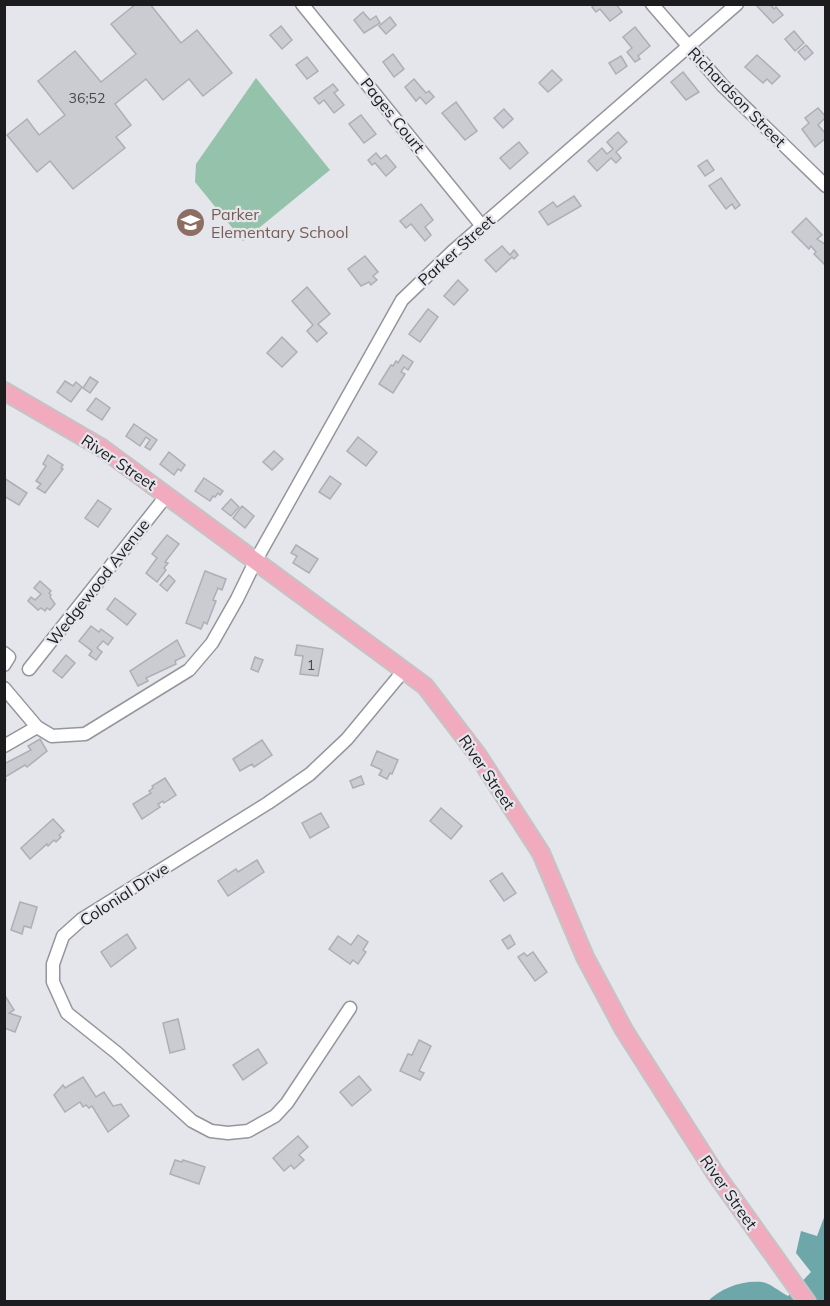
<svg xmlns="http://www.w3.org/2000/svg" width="830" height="1306" font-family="Mulish,sans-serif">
<rect width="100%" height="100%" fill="#e5e5ec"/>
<path fill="#95c2ab" d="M256,78l74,92 -87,71 -48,-59 1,-18z"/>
<path fill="#6ea7aa" d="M825,1215v86l-118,1c14,-14 35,-22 55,-20 8,1 18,10 26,14l23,-24 -15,-19 5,-22 16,5z"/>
<g fill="#cbcbd2" stroke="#aeaeb5" stroke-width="1.5">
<path d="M136,4h14l31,39 16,-13 35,43 -29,23 -14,-17 -26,21 -17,-21 -31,25 16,21 -15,12 9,11 -52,41 -23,-28 -13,11 -30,-37 20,-16 12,16 26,-20 -27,-34 37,-30 26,31 35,-28 -25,-30z"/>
<path d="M595,4h21l6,8 -12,9 -10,-12 -4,3 -4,-5z"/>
<path d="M755,4h15l4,5 2,-2 7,8 -10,8z"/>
<path d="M363,12l7,8 6,-4 4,7 -16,10 -10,-13z"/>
<path d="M390,17l6,8 -10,9 -7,-8z"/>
<path d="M281,26l11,14 -10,9 -12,-14z"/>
<path d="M635,27l15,19 -12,10 2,3 -5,3 -8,-10 5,-4 -9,-11z"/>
<path d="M794,31l10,12 -9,8 -10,-12z"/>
<path d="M806,45l7,8 -8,7 -7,-8z"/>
<path d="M393,54l11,15 -10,8 -11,-15z"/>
<path d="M757,55l23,21 -8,8 -5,-5 -4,4 -18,-16z"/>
<path d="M621,56l6,10 -11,8 -7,-11z"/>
<path d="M307,57l11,14 -11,8 -11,-14z"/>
<path d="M552,70l10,10 -14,12 -9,-9z"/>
<path d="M683,72l16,20 -13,8 -15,-18z"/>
<path d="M414,79l12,14 3,-2 5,6 -8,7 -6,-7 -4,4 -11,-14z"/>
<path d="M333,84l5,6 -4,3 10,12 -10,8 -10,-13 -5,4 -5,-6z"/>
<path d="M456,102l21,29 -12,9 -23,-27z"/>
<path d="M818,108l8,9 -8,8 8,9v4l-11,9 -13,-18 7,-6 -4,-5z"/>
<path d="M504,109l9,10 -10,9 -9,-10z"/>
<path d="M361,115l15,19 -12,9 -15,-19z"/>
<path d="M618,132l9,10 -11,10 5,6 -5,5 -5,-5 -14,13 -9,-10 14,-13 5,6 6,-5 -6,-7z"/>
<path d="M519,142l9,11 -18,16 -10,-11z"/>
<path d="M376,153l5,6 5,-4 10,12 -10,9 -11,-13 -3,2 -4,-5z"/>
<path d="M707,160l7,10 -9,6 -7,-10z"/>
<path d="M721,178l19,27 -5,4 -3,-5 -6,5 -17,-23z"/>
<path d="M574,196l7,10 -33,19 -9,-13 14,-10 4,5z"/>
<path d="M421,204l12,16 -8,7 6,8 -6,6 -14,-17 -5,4 -6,-7z"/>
<path d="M806,218l16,17 -5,4 9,6v17l-2,2 -10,-10 2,-2 -5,-6 -2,3 -17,-17z"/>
<path d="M502,246l8,9 4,-5 4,5 -4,4 -2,-2 -16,15 -11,-12z"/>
<path d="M365,256l13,16 -5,4 4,4 -6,5 -2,-3 -8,4 -13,-17z"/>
<path d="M458,280l10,10 -14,15 -10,-9z"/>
<path d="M307,287l23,27 -12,10 9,9 -10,9 -10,-11 6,-6 -21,-24z"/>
<path d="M428,309l10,8 -18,25 -11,-8z"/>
<path d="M282,337l15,15 -15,15 -15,-14z"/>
<path d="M403,355l10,7 -5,8 -4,-3 -3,5 4,2 -12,19 -14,-9 12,-19 2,1 3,-5 2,2z"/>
<path d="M90,377l8,5 -8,11 -7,-5z"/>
<path d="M65,381l8,5 3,-4 6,5 -11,15 -14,-10z"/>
<path d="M96,398l14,10 -8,12 -15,-10z"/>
<path d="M134,424l23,16 -7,10 -5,-3 5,-7 -4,-3 -6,9 -14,-10z"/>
<path d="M358,437l19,15 -11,14 -19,-15z"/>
<path d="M274,451l9,8 -11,11 -9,-8z"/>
<path d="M169,452l16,13 -4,6 -3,-2 -4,6 -14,-11z"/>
<path d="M48,455l15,10 -2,3 2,1 -18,24 -8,-5 4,-4 -5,-3 10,-15 -3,-2z"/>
<path d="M330,476l11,8 -11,15 -11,-7z"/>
<path d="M4,478l23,15 -8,12 -15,-9z"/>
<path d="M204,478l19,13 -3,4 -2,-2 -3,4 -2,-1 -3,5 -15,-10z"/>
<path d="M231,499l8,8 -8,9 -9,-7z"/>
<path d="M98,500l13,9 -13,18 -13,-9z"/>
<path d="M242,506l12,10 -9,12 -12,-10z"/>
<path d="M167,535l12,9 -14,18 3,1 -4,5 2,2 -9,12 -11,-9 11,-15 -5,-4z"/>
<path d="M296,545l22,14 -9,14 -16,-10 4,-7 -6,-3z"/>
<path d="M205,571l21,8 -4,11 -4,-2 -5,12 3,1 -9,23 -3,-2 -3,7 -15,-6z"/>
<path d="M169,575l6,6 -8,10 -7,-6z"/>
<path d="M40,581l11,10 -2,2 2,2 -1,2 5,7 -5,6 -3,-2 -2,3 -4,-3 -3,2 -10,-9 3,-4 4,3 6,-6 -7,-6z"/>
<path d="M115,598l21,16 -9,11 -20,-16z"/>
<path d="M91,626l8,6 2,-3 12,9 -5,7 -5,-4 -6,7 5,4 -6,8 -7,-5 3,-4 -13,-10z"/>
<path d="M177,640l8,16 -10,5 1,3 -30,14 2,3 -10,5 -8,-15z"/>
<path d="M297,645l26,4 -5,27 -18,-2 3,-18 -8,-1z"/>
<path d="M66,655l9,8 -13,15 -9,-7z"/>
<path d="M255,657l8,3 -5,12 -7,-3z"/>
<path d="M40,739l7,12 -20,16 -2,-2 -20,12 1,3 -2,1v-17l27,-14 -3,-4z"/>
<path d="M262,740l10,15 -18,12 -2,-3 -12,7 -7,-12z"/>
<path d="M377,751l21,9 -6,14 -2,-1 -3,6 -8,-4 3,-5 -11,-5z"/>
<path d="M361,776l3,8 -11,4 -3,-7z"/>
<path d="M165,778l11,17 -12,8 -1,-2 -5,3 2,3 -18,12 -9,-15 18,-11 -2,-2 4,-3 -1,-2z"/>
<path d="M441,808l21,18 -11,13 -21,-18z"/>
<path d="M321,813l8,14 -19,11 -8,-15z"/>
<path d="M53,819l11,12 -5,4 2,2 -5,5 -2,-2 -6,6 -1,-2 -17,15 -9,-11z"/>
<path d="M257,860l7,12 -36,24 -10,-15 18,-12 2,3z"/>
<path d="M502,873l14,20 -12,8 -14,-20z"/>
<path d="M20,902l17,5 -6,21 -7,-2 -2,8 -11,-4z"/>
<path d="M127,934l9,14 -25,19 -10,-15z"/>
<path d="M358,935l10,7 -5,8 3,2 -8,12 -5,-4 -3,4 -21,-15 9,-13 13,9z"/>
<path d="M510,935l5,9 -7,5 -6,-9z"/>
<path d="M533,952l14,20 -12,9 -17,-24 6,-4 3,3z"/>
<path d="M4,994l10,16 -5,3 12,4 -6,15 -11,-4z"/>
<path d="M178,1019l7,30 -15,4 -7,-30z"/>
<path d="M419,1040l12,6 -12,25 5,2 -4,7 -20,-9 8,-17 4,1z"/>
<path d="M258,1049l9,14 -24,17 -10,-15z"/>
<path d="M359,1076l12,14 -19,16 -12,-14z"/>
<path d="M83,1077l13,20 8,-5 9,14 8,-2 8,12 -21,16 -16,-26 -3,2 -3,-3 -3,2 -3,-5 -15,10 -11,-17 9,-10 2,3z"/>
<path d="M298,1136l10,11 -9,8 5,5 -10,9 -3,-4 -7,6 -11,-13z"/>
<path d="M175,1160l7,2 1,-2 22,7 -6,17 -29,-10z"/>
</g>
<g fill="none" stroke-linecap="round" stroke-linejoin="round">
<defs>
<g id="minor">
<path d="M302,4l180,222"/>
<path d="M652,4l71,82 103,100"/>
<path d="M4,653l5,4 -5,8"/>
<path d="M29,669l138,-174"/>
<path d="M4,688l33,39 15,9 33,-2 104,-64 23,-27 25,-44 19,-39 146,-260 50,-48 285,-248"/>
<path d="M4,746l33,-19"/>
<path d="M350,1008l-63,95 -12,13 -27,15 -20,2 -17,-2 -19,-10 -75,-68 -50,-40 -14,-31v-18l10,-28 19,-17 186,-116 42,-29 37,-35 58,-70"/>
</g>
<path id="major" d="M4,391l98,57 323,238 52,68 64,99 44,104 39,73 91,143 92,129"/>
</defs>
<use href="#minor" stroke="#95959c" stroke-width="15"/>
<use href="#major" stroke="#c4c4c4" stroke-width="20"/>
<use href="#minor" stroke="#fff" stroke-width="12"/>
<use href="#major" stroke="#f2abbe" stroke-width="16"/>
</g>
<defs>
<symbol id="school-disc" viewBox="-11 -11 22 22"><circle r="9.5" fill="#8d6e63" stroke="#e5e5ec"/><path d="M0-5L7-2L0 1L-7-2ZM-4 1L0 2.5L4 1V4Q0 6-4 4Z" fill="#fff"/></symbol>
</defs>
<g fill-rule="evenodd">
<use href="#school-disc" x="174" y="206" width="33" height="33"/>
</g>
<g text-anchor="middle" stroke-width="4.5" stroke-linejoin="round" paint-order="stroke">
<g font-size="14" fill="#48484b">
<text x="87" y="103">36;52</text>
<text x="311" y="670">1</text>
</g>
<g font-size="16" fill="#1c1c1e" stroke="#e5e5ec">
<text transform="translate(737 97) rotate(46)" y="6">Richardson Street</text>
<text transform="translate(393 115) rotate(51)" y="6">Pages Court</text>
<text transform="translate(456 250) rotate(-42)" y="6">Parker Street</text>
<text transform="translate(119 462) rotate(34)" y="6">River Street</text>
<text transform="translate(98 582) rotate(-52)" y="6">Wedgewood Avenue</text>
<text transform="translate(487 772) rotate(56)" y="6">River Street</text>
<text transform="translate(124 894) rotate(-33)" y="6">Colonial Drive</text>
<text transform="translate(729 1192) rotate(55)" y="6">River Street</text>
</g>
<g font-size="16" fill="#785e54" stroke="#e5e5ec" text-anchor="start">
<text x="211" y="220">Parker<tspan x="211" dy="18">Elementary School</tspan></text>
</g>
</g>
<rect width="830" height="1306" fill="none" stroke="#1c1c1e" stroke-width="12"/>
</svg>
